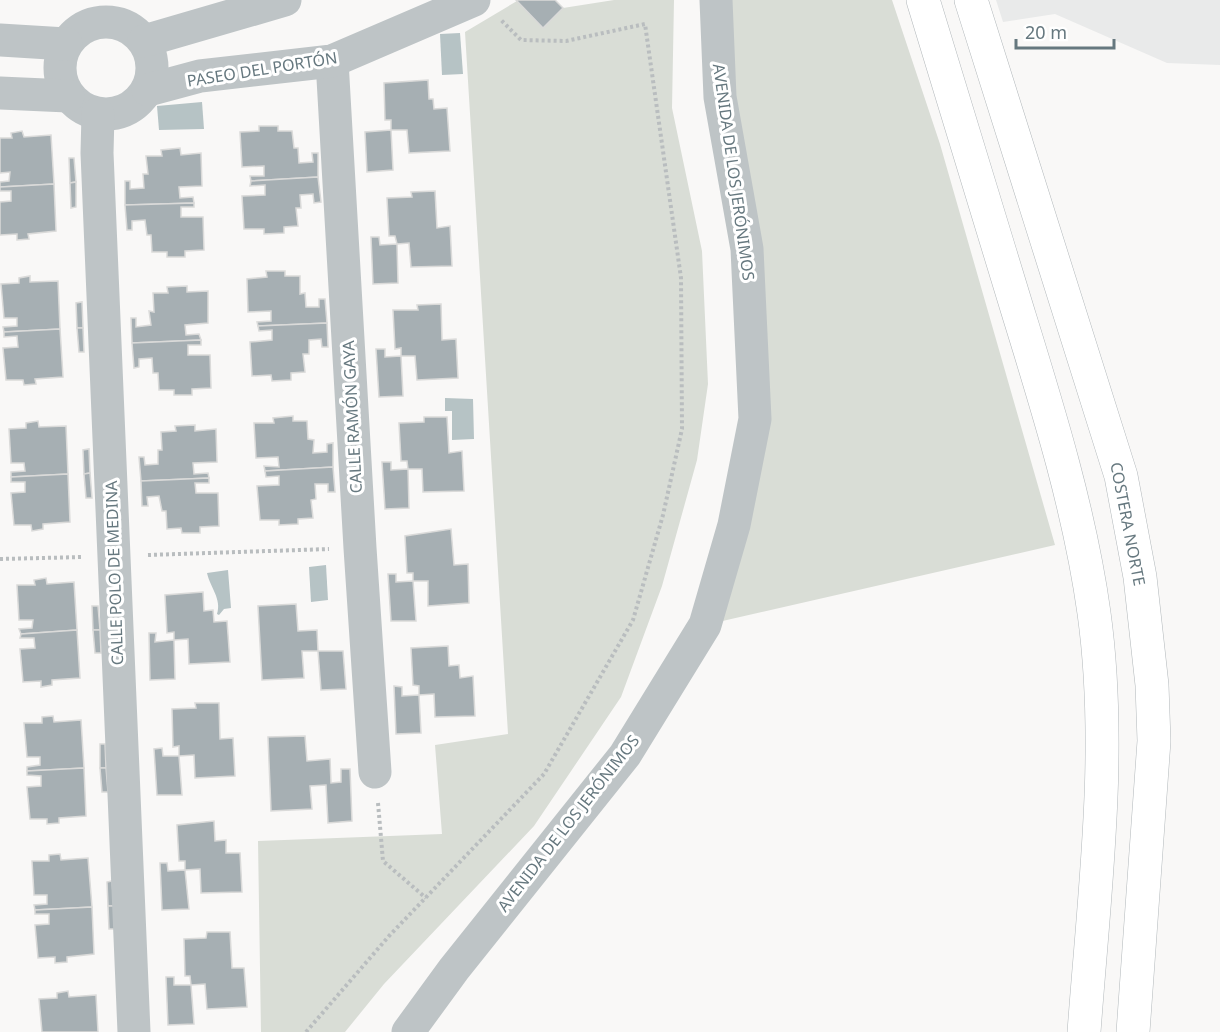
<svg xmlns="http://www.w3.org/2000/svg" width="1220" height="1032" font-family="'Noto Sans',sans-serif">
<rect width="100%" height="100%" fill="#f9f8f7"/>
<path fill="#e9eaea" d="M996,0h224v65l-53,-2 -112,-49 -52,8z"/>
<g fill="#d9ddd6">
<path d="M614,0h60l-2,108 30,143 6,133 -11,76 -35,126 -41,111 -87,129 -150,158 -39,48h-84l-3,-191 184,-7 -7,-89 73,-11 -43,-702 52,-31 26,27 20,-20z"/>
<path d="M717,0h175l48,144 115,401 -350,80 50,-206z"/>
</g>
<g fill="#b6c3c5">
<path d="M460,33l3,41 -21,1 -2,-41z"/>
<path d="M202,102l2,27 -45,1 -2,-24z"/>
<path d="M445,398l28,1 1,40 -22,1v-29h-7z"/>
<path d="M326,565l2,35 -17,2 -2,-35z"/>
<path d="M228,570l3,38 -7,1 -5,6 -2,-1c5,-15 -7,-27 -10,-41z"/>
</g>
<g fill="#a6afb3" stroke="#dadad9" stroke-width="1.5">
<path d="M555,0l8,8 -20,20 -27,-28z"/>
<path d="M428,80l1,19h4l1,10 13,-1 3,43 -41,2 -2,-23h-16v-10h-6l-1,-37z"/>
<path d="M259,126h19v5h14l2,17h4l1,15 14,-1 -1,-9h6v24l-67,4 -1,-5h14v-10l-22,1 -2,-35 19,-1z"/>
<path d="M391,130l2,40 -26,2 -2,-40z"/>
<path d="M22,131l2,6 27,-2 3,49 -54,3v-5l9,-1 1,-9 -10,1v-35h12l-1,-5z"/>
<path d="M180,148l1,7 20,-2 1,33 -23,1 1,11 13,-1 1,6 -69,2v-24h5v8l14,-1 -1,-14h5l-2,-18h16l-1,-6z"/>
<path d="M69,158h5l2,24 -6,1z"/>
<path d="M318,177l3,25 -7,1 -1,-9 -13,1 1,13h-5l2,18 -14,1v6l-20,1v-5h-20l-2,-33 23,-1v-10l-15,1 1,-5z"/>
<path d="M76,182v25l-5,1 -1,-25z"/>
<path d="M54,184l2,47 -28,3 1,5 -12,1v-6l-17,1v-33l11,-1v-10h-11v-4z"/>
<path d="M435,191l2,37 13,-2 2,40 -41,1 -2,-24 -12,1 -2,-8h-6l-2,-38 25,-1 -1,-5z"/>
<path d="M194,203v4h-13v10h22l1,33 -19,1v6h-18v-5h-15l-1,-17h-4l-2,-15 -13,1v9h-5l-2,-25z"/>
<path d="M371,237h8l1,8 17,-1 1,39 -25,1z"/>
<path d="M266,271h19v5h15v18l5,-1 1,14h13v-8h6l2,24 -69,3 -1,-4 14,-1v-10l-23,1 -1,-33 20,-2z"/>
<path d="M30,276v6l28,-1 2,48 -56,3 -1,-5 14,-1v-8h-13l-3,-34 18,-1v-5z"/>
<path d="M187,286v6l21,-1v32l-23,2 1,10 13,-1 2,6 -69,3 -1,-25h5v9l15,-2 -2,-14 5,1 -1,-19h15l-1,-6z"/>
<path d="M82,302l1,26h-6l-1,-25z"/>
<path d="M441,304l1,36 14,-1 2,39 -41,2 -2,-24h-14v-8l-6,1 -2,-39h25l-1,-5z"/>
<path d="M327,323l1,24h-6l-1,-8 -12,1v14h-6l2,18 -14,1v7l-19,1 -1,-6 -19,1 -2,-34 22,-2v-10l-13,1 -1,-5z"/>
<path d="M77,328h6l1,24h-5z"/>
<path d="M60,329l3,48 -28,2 1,5 -12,1 -1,-5h-17l-3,-32 15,-1 -1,-11 -13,1v-5z"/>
<path d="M201,340v5h-13v10h22l1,33 -19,1v6h-18v-5h-15l-1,-17h-5l-1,-15 -13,1v8l-5,1 -2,-25z"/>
<path d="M376,349h9v8l16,-1 2,40 -24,1z"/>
<path d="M293,416v5h14l1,18 6,1 -1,13 14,-1v-8l6,-1v24l-68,4 -1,-5 15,1 -1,-10 -22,1 -2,-35h20l-1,-5z"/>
<path d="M424,417h23l2,36 13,-2 2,40 -41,1 -1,-23h-14l-1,-8h-6l-2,-38 25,-1z"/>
<path d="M38,421l1,6 27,-1 2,48 -57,3v-5l14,-1 -1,-8h-13l-2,-34 17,-1v-5z"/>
<path d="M195,425v6l21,-2 1,33 -24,1 1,11 14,-1 1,5 -68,3 -2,-24h5l1,8 13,-1v-14h4l-1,-18 15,-1 -1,-5z"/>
<path d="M89,449l1,24 -6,1 -1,-24z"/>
<path d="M382,462h9v8l17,-1 1,39 -24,1z"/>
<path d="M333,467l2,25h-7v-8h-13l1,15 -5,1 2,18 -15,1v5l-19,1v-5h-19l-3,-34 22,-1v-9l-13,1 -1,-6z"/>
<path d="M90,473l2,25h-6l-2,-24z"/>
<path d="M68,474l2,48 -27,2v5l-11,2 -1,-6h-17l-3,-32 14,-1v-10h-14v-5z"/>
<path d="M209,478v5h-14l1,10h22l1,33 -19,1v6h-18l-1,-5 -14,1 -1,-18h-4l-3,-15 -12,1 1,9h-6l-1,-25z"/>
<path d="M451,529l3,36 14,-1 1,39 -41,3v-25h-15v-8h-6l-2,-37z"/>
<path d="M388,574h8v8l17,-1 3,40h-25z"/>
<path d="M46,578l1,6 27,-2 3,48 -56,4 -2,-5 13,-1 1,-8h-14l-2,-35h18l-1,-5z"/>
<path d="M203,592l1,19 9,-1 1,12 13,-1 3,41 -41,2 -1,-25 -14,1v-8l-7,1 -2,-38z"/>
<path d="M296,604l2,27 19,-1 1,21h-16l2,27 -42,2 -4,-74z"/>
<path d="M92,606h6l2,24h-7z"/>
<path d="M77,630l3,48 -28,2v5l-11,2v-6l-18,1 -3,-33 15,-1 -1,-10h-14l1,-4z"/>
<path d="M93,630h7l1,23h-6z"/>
<path d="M149,633h7l-1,9 19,-2 1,39 -25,1z"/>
<path d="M448,646l1,20 10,-1 1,13 13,-2 2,40 -40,1 -1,-23 -15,1v-9l-6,-1 -2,-37z"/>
<path d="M318,651h25l3,38 -25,1z"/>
<path d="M394,686l8,1v9l17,-1 2,38 -25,1z"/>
<path d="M195,703h24l1,36 13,-1 2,38 -40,2 -1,-23 -15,1v-10l-6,1 -1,-38 24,-1z"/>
<path d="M53,716l1,6 27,-2 3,48 -57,3v-4l13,-2v-8h-13l-3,-34h18v-6z"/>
<path d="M305,736l2,25 23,-2 1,24 10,-1v-13h9l2,52 -24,2 -2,-38 -16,1 2,23 -41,2 -3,-74z"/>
<path d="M100,744h5l1,24h-6z"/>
<path d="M162,748l1,8h16l3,39h-25l-3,-46z"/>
<path d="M84,768l2,48 -27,2v5l-12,1v-5h-17l-3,-32 14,-1v-10l-14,-1v-4z"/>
<path d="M100,768h6l2,24h-6z"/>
<path d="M214,821l1,20 11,-1v13h14l2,39 -41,1 -1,-24 -15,1v-9h-6l-2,-36z"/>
<path d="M60,854l1,6 27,-2 4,49 -57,3 -1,-5 13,-1v-9h-13l-2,-34h17v-6z"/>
<path d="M160,863h7l1,8 17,-1 4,39 -27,1z"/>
<path d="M112,881l2,25h-6l-1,-24z"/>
<path d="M108,906h6l1,23h-6z"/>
<path d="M92,907l2,47 -27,3v5l-12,1v-6l-17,1 -3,-33 14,-1v-10h-14v-4z"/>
<path d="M207,932h23l2,36h12l3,39 -40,2 -2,-25 -14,1 -1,-9h-5l-1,-37 22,-1z"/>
<path d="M166,977h8v8h17l3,39 -26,1z"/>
<path d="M68,991l1,6 27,-2 2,37h-56l-3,-33 18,-1v-5z"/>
</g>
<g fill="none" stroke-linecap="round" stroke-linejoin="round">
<defs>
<g id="major">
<path d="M923,0c32,105 64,210 96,315 30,97 61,197 75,298 19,137 0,282 -10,419"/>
<path d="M971,0l150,476 19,101 12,108 2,56 -21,291"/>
</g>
</defs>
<use href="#major" stroke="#b2b8bb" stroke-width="34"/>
<g stroke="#b9bdbf" stroke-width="4" stroke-dasharray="3 3" stroke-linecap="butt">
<path d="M148,555l181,-6"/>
<path d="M0,559l83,-2"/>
<path d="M378,803l5,58 43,37"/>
<path d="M306,1032l83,-96 155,-162 89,-154 30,-105 19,-86 -1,-151 -36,-254 -79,17 -45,-1 -21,-21"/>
</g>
<g stroke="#bec4c6" stroke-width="33">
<circle cx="106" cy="68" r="46"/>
<path d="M0,40l66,4"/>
<path d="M144,41l141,-41"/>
<path d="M332,61l28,487 15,224"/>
<path d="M148,90l52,-14 132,-15 142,-61"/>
<path d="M0,93l68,3"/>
<path d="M98,114l-1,39 37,879"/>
<path d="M408,1032l46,-63 171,-214 80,-130 29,-100 21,-106 -8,-170 -27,-152 -4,-97"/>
</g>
<use href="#major" stroke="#fff" stroke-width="33"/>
</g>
<g text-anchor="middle" stroke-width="6" stroke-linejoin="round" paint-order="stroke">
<g font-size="16" fill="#66787f" stroke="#fff">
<text transform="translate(262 69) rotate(-9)" y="6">PASEO DEL PORTÓN</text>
<text transform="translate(734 172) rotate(82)" y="6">AVENIDA DE LOS JERÓNIMOS</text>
<text transform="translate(352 417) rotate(-93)" y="6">CALLE RAMÓN GAYA</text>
<text transform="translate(1128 524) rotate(79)" y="6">COSTERA NORTE</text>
<text transform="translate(114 573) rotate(-92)" y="6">CALLE POLO DE MEDINA</text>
<text transform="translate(568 823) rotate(-52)" y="6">AVENIDA DE LOS JERÓNIMOS</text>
</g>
</g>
<path d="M1016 39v9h98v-9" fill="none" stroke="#66787f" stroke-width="3"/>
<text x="1025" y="39" font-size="18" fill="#66787f" stroke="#ffffff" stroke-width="4.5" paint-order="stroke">20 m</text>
</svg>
